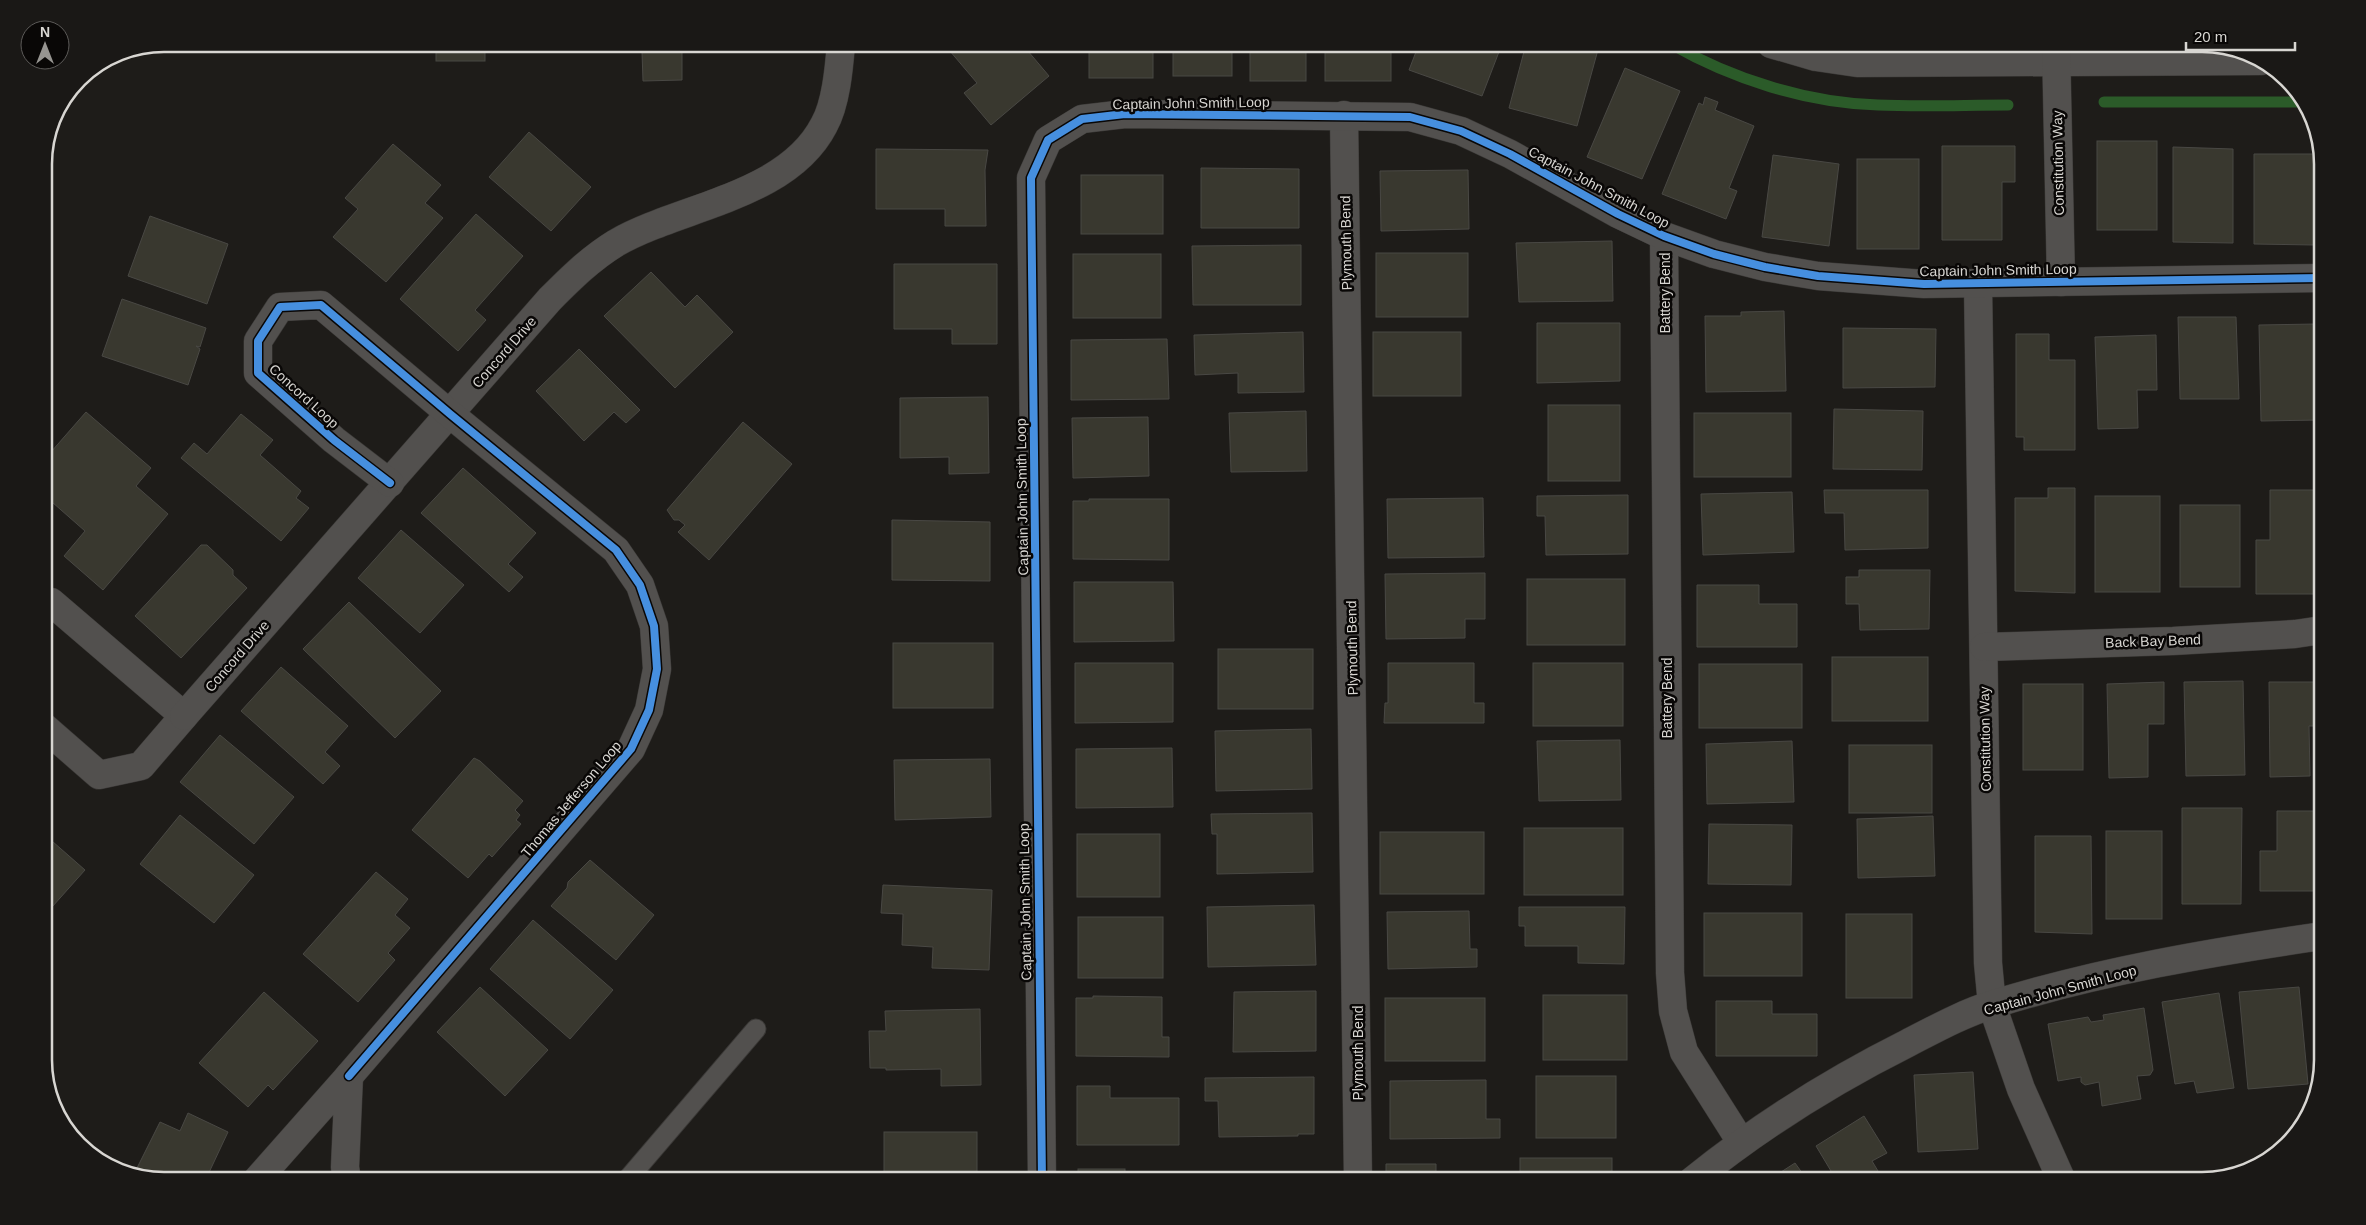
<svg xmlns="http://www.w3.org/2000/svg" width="2366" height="1225" font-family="Arial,sans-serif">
<rect width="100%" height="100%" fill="#1e1c19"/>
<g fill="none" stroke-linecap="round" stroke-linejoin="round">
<g stroke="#2b5b29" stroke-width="11">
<path d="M1671,44c61,35 136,59 207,61 43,2 87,0 130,0"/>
<path d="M2104,102h199"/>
</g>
</g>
<g fill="#39382f" stroke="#494844">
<rect x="354" y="44" width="50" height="2"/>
<rect x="436" y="44" width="49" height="17"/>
<path d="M636,44h46v36l-39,1 -1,-29h-6z"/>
<path d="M944,44h78l27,32 -58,49 -27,-32 13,-10z"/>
<rect x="1089" y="44" width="64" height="34"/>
<rect x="1173" y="44" width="59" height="32"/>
<rect x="1250" y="44" width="56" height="37"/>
<rect x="1325" y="44" width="66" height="37"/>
<path d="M1419,44h83l-20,52 -73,-26z"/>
<path d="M1526,44h63l10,2 -22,80 -68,-18z"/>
<path d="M1625,68l55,23 -38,88 -55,-22z"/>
<path d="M1705,97l13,5 -3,8 39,16 -25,62 8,3 -11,28 -64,-25 37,-91 4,2z"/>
<path d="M529,132l62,55 -40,44 -62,-54z"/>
<rect x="2097" y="141" width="60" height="89"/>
<path d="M393,144l48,41 -16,18 18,15 -57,64 -53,-45 25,-28 -13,-11z"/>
<path d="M1942,146h73v36h-13v58h-60z"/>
<path d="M2173,147l60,2v94l-60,-1z"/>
<path d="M876,149l112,1 -3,20 1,56h-41v-17h-69z"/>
<path d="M2254,154h60v91l-60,-1z"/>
<path d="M1773,155l66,9 -10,82 -67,-9z"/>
<rect x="1857" y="159" width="62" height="90"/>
<path d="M1201,168l98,1v59h-98z"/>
<path d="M1468,170l1,59 -88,2 -1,-60z"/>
<rect x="1081" y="175" width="82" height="59"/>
<path d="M476,214l47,42 -48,54 11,10 -28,31 -58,-52z"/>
<path d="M150,216l78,28 -21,60 -79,-28z"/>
<path d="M1612,241l1,60 -94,1 -3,-59z"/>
<path d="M1301,245v60h-108l-1,-59z"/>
<rect x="1376" y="253" width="92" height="64"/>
<rect x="1073" y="254" width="88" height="64"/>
<path d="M894,264h103v80h-45v-15h-58z"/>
<path d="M651,272l34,35 12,-12 36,37 -58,56 -71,-72z"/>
<path d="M122,299l84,29 -6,19 -4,-1 4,3 -12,36 -86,-29z"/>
<path d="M1784,311l2,80 -80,1 -1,-76h36v-4z"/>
<path d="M2178,317h58l3,82h-59z"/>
<path d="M1537,323h83v58l-83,2z"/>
<path d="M2316,324l3,96 -58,1 -2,-96z"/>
<path d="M1843,328l93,1 -1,58 -92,1z"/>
<path d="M1303,332l1,60 -66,1v-20l-43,2 -1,-40z"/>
<rect x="1373" y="332" width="88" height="64"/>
<path d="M2016,334h33v26h26v90h-51v-13h-8z"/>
<path d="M2156,335l1,55h-20l1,38 -40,1 -3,-92z"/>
<path d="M1167,339l2,60 -98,1v-60z"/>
<path d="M579,349l61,61 -14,13 -12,-11 -30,29 -48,-50z"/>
<path d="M988,397l1,76 -40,1v-17l-49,1v-60z"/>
<rect x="1548" y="405" width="72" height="76"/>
<path d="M1834,409l89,2 -1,59 -89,-1z"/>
<path d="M1306,411l1,60 -76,1 -2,-59z"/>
<path d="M86,412l65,56 -15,18 32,28 -65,76 -39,-34 21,-25 -41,-36v-35z"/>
<rect x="1694" y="413" width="97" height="64"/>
<path d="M241,414l32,26 -13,15 41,36 -5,7 13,10 -28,33 -100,-83 13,-15 13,11z"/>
<path d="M1148,417l1,59 -76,2 -1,-60z"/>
<path d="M743,422l49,42 -83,96 -31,-28 7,-7 -6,-5h-5l-7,-10z"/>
<path d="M463,468l73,65 -28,31 15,13 -14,15 -88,-79z"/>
<path d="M2048,488h27v105l-60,-2v-93h33z"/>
<path d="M1824,490h104v58l-83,2 -1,-37h-19z"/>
<path d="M2270,490h45v104h-59v-54h14z"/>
<path d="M1792,492l2,60 -91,3 -2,-61z"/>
<path d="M1628,495v59l-82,1 -1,-39h-8v-20z"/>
<rect x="2095" y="496" width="65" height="96"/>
<path d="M1483,498l1,59 -96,1 -1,-59z"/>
<path d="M1089,499h80v61l-96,-1v-58h16z"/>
<rect x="2180" y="505" width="60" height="82"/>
<path d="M892,520l98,2v59l-98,-1z"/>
<path d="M401,530l63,55 -44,48 -62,-55z"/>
<path d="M201,545h6l26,25v5l14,13 -66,70 -46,-42z"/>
<path d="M1859,570h71l-1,59 -69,1 -1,-26h-13v-27h13z"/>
<path d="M1485,573v46h-20v19l-79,1 -1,-65z"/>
<rect x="1527" y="579" width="98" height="66"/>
<path d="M1074,582h99l1,59 -100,1z"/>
<path d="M1697,585h62v19h38v43h-100z"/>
<path d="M349,602l92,89 -46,47 -92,-89z"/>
<rect x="893" y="643" width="100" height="65"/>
<rect x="1218" y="649" width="95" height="60"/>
<rect x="1832" y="657" width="96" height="64"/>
<path d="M1075,663h98v59l-98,1z"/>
<path d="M1388,663h86v40h10v20h-100l1,-20h3z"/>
<rect x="1533" y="663" width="90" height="63"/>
<rect x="1699" y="664" width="103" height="64"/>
<path d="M281,667l67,59 -23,26 15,14 -17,18 -82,-73z"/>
<path d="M2243,681l2,94 -59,1 -2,-94z"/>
<path d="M2164,682v42h-16v53l-39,1 -2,-94z"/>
<path d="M2269,682h53v44h-13l1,50 -40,1z"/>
<rect x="2023" y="684" width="60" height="86"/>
<path d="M1311,729l1,60 -96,2 -1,-60z"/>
<path d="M220,735l74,62 -40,47 -74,-62z"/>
<path d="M1620,740l1,60 -82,1 -2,-60z"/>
<path d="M1792,741l2,61 -87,2 -1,-60z"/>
<rect x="1849" y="745" width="83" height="68"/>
<path d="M1172,748l1,59 -97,1v-59z"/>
<path d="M474,758l6,3 43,40 -8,9 5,5 -4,5 5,4 -29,33 -3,-3 -21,24 -56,-48z"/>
<path d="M990,759l1,58 -96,3 -1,-60z"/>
<path d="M2182,808h60l-1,96h-59z"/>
<path d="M2277,811h45v80h-62v-40h17z"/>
<path d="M1312,813l1,59 -96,2v-40h-5l-1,-20z"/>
<path d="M180,815l74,60 -40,48 -74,-59z"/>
<path d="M1933,816l2,60 -77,2 -1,-59z"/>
<path d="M1709,824l83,1 -1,60 -83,-1z"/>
<rect x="1524" y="828" width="99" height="67"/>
<rect x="2106" y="831" width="56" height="88"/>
<rect x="1380" y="832" width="104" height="62"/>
<path d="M44,834l41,36 -41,46z"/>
<rect x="1077" y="834" width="83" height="63"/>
<path d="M2035,836h56l1,98 -57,-2z"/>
<path d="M590,860l64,55 -38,45 -65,-54 16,-18 1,-6z"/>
<path d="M376,872l32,27 -13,16 15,13 -22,25 7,7 -37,42 -55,-48z"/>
<path d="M883,885l109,5 -3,80 -57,-2 1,-21 -31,-2 1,-31 -22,-1z"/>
<path d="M1314,905l2,60 -108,2 -1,-60z"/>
<path d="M1519,907h106l-1,57 -46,-1v-17h-53v-20h-6z"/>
<path d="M1469,911l1,38h7v18l-89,2 -1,-57z"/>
<rect x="1704" y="913" width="98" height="63"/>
<rect x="1846" y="914" width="66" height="84"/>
<rect x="1078" y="917" width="85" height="61"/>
<path d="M533,920l80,70 -43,49 -80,-70z"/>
<path d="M2322,977v57l-7,-56z"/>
<path d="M480,987l68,63 -43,46 -68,-64z"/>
<path d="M2299,987l9,97 -60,5 -9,-97z"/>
<path d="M1316,991v60l-83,1 1,-60z"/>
<path d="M264,992l54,49 -45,49 -5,-5 -20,22 -49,-44z"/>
<path d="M2219,993l15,95 -37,5 -3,-12 -19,3 -13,-82z"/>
<rect x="1543" y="995" width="84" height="65"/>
<path d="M1093,996l69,1v40h7v20l-93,-1v-58h17z"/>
<rect x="1385" y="998" width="100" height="63"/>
<path d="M1716,1001h56v13h45v42h-101z"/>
<path d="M2144,1008l9,62 -3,5 -13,1 4,23 -39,7 -3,-24 -14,3 -4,-3v-5l-23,4 -10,-57 40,-7 3,5 13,-2 -1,-5z"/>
<path d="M980,1009l1,76 -40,1v-17l-55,1v-2h-16l-1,-37h17l-1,-20z"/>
<path d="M1973,1072l5,77 -60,3 -4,-77z"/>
<rect x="1536" y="1076" width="80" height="62"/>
<path d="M1314,1077v57h-16v2l-79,1 -1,-36h-13v-23z"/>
<path d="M1486,1080v39h14v19l-110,1v-58z"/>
<path d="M1077,1086h33v12h69v47h-102z"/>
<path d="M188,1113l40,19 -23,49h-40l-31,-7 26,-52 20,9z"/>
<path d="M1864,1116l23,37 -15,8 12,20h-47l-21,-35z"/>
<rect x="884" y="1132" width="93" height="49"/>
<rect x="1520" y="1158" width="92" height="23"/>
<path d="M1795,1163l13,18h-41z"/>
<path d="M1386,1164h50v13h51v4h-101z"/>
<rect x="1078" y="1169" width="47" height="12"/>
</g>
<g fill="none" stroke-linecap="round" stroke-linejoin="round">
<defs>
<path id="service" d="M626,1181l130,-152"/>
<g id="minor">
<path d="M1771,44l45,13 41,6 404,-2"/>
<path d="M2056,44l5,238"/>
<path d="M1344,115l14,1066"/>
<path d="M1664,236l6,737 3,38 11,41 57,90"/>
<path d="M1978,284l10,679 4,42 29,84 41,92"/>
<path d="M44,602h7l133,114 -43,50 -42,9 -55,-48"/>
<path d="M1984,647l189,-6 122,-7 27,-4"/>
<path d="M184,716l366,-417c21,-21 40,-40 66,-56 64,-37 171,-46 208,-118 12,-21 15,-57 17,-81"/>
<path d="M349,1076l282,-327 18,-39 8,-41 -3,-43 -14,-41 -24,-35 -166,-136 -129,-109 -41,2 -22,34v32l76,67 56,43"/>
<path d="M256,1181l93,-105 -4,91 2,14"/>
<path d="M1042,1181l-11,-1003 17,-38 34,-21 43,-5 285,3 51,14 49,23 108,60 46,22 50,18 51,13 53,9 106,8 398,-6"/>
<path d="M1692,1181c68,-55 138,-99 216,-138 27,-14 56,-30 86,-39 106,-33 218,-52 328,-68"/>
</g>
</defs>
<use href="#service" stroke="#3a3836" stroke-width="21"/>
<use href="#minor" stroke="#3a3836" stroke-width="29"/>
<use href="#service" stroke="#52504e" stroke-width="19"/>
<use href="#minor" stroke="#52504e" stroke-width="28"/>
<defs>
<g id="cycleway">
<path d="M349,1076l282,-327 18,-39 8,-41 -3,-43 -14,-41 -24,-35 -166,-136 -129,-109 -41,2 -22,34v32l76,67 56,43"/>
<path d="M1042,1181l-11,-1003 17,-38 34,-21 43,-5 285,3 51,14 49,23 108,60 46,22 50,18 51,13 53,9 106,8 398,-6"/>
</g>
</defs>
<use href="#cycleway" stroke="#090706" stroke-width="11"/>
<use href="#cycleway" stroke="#468fdf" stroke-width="8"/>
</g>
<g text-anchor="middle" stroke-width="5" stroke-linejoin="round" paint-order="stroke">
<g font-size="14" fill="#d8d6d2" stroke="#090706">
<text transform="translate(1191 103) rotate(-1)" y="5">Captain John Smith Loop</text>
<text transform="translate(2058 163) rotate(-91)" y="5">Constitution Way</text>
<text transform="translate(1599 187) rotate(28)" y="5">Captain John Smith Loop</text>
<text transform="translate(1346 243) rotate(-91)" y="5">Plymouth Bend</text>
<text transform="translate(1998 270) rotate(-1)" y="5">Captain John Smith Loop</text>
<text transform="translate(1665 293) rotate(-90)" y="5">Battery Bend</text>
<text transform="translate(504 352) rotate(-49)" y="5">Concord Drive</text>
<text transform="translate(304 396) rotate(42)" y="5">Concord Loop</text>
<text transform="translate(1022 497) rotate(-91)" y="5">Captain John Smith Loop</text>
<text transform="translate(2153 641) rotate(-2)" y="5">Back Bay Bend</text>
<text transform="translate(1352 648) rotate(-91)" y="5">Plymouth Bend</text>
<text transform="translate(237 656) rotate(-49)" y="5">Concord Drive</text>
<text transform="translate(1667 698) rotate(-90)" y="5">Battery Bend</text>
<text transform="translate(1985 739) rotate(-91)" y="5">Constitution Way</text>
<text transform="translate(571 799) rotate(-50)" y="5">Thomas Jefferson Loop</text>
<text transform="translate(1025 902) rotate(-91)" y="5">Captain John Smith Loop</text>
<text transform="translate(2060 990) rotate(-15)" y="5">Captain John Smith Loop</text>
<text transform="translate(1358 1053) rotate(-90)" y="5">Plymouth Bend</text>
</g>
</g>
<path d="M0 0H2366V1225H0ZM164 52H2202A112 112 0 0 1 2314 164V1060A112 112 0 0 1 2202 1172H164A112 112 0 0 1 52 1060V164A112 112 0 0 1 164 52Z" fill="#1a1816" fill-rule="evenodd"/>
<path fill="none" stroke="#d8d6d2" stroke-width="2.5" d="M164 52H2202A112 112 0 0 1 2314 164V1060A112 112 0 0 1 2202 1172H164A112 112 0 0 1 52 1060V164A112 112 0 0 1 164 52Z"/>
<g transform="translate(45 45)"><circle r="24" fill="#090706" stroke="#5c5a58"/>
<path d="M0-4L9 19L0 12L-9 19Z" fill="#979591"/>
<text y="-8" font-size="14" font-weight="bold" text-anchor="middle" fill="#d8d6d2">N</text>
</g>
<path d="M2186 42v8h109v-8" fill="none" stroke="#d8d6d2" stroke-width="2.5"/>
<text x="2194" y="42" font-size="15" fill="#d8d6d2" stroke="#090706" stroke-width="4" paint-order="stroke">20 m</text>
</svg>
